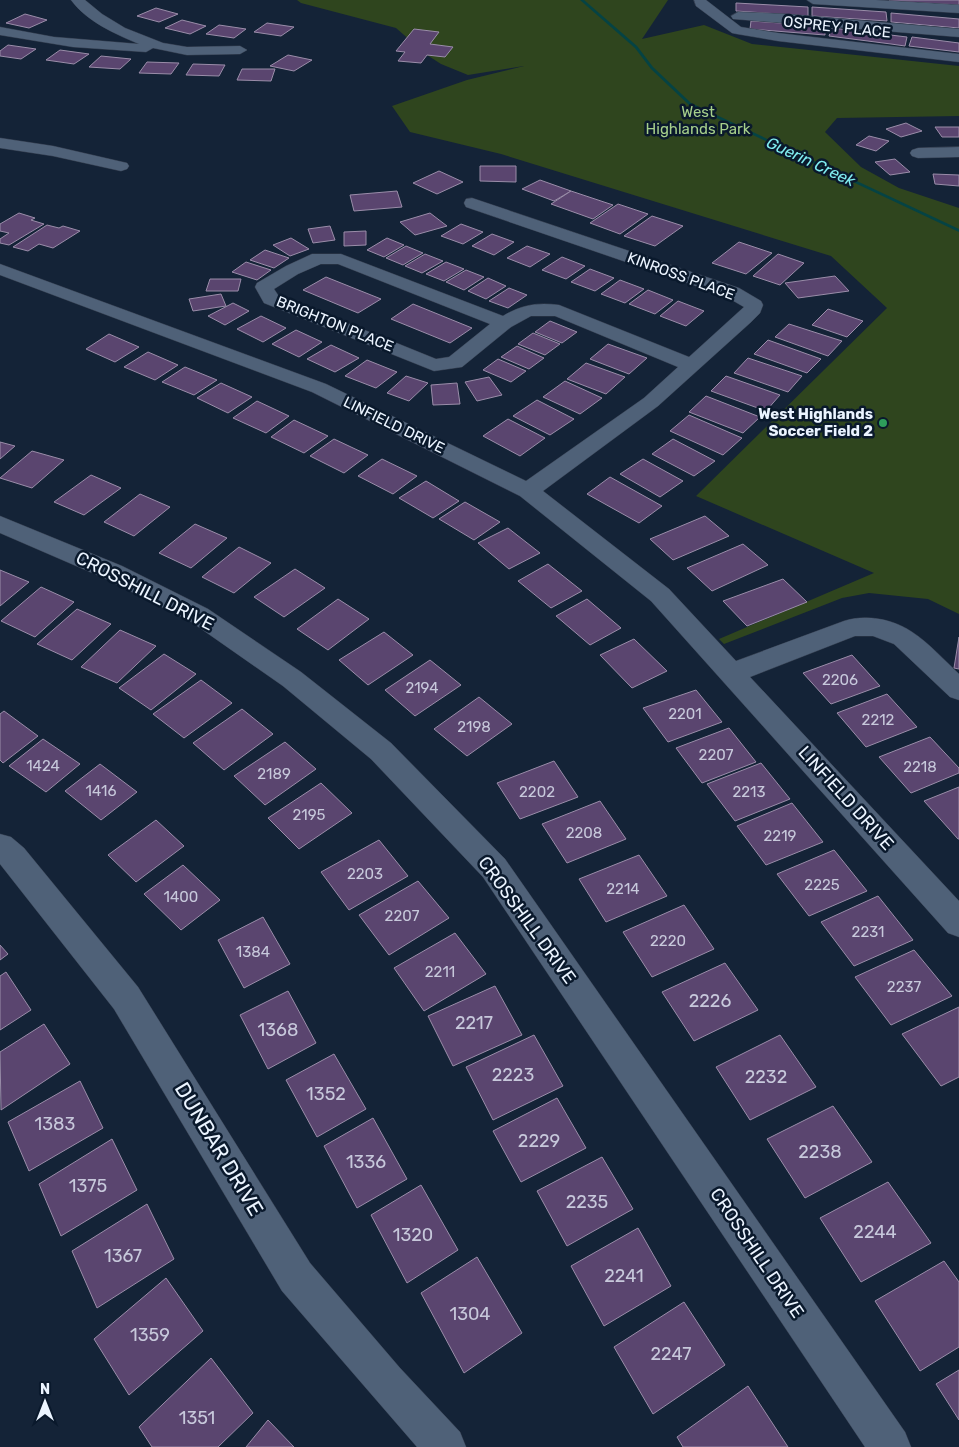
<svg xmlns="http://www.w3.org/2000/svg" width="959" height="1447" font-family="Rubik,sans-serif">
<rect width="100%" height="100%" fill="#142337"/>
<path fill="#2f451e" d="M297,0h371l-26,39 62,-14 48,19 207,22v50l-122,2 -12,14 36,35 38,21 60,20v406l-31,-15 -59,-6 -27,5 -118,46 -5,-5 155,-66 -178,-77 191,-188 -56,-52 -330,-102 -91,-22 -18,-26 75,-26 57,-14 -56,9 -27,-11 -14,-9 -31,-27 -95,-25z"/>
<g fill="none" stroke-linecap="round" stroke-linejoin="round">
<path fill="#054344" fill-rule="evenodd" d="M580,0h4l53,46 16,21 38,36 268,126v3l-270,-127 -38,-36 -16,-21z"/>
</g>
<g fill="#5a456f" stroke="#9a8da9">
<path d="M890,0h69v5l-70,-4z"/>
<path d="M736,3l72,4v9l-72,-5z"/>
<path d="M812,7l74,5 1,9 -75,-5z"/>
<path d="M156,8l22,6 -19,8 -22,-6z"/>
<path d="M891,13l68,6v9l-68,-6z"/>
<path d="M25,14l22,6 -18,8 -23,-5z"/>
<path d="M182,20l24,6 -16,8 -25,-6z"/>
<path d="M751,21l74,5v9l-75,-6z"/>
<path d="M267,23l27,4 -13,9 -27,-4z"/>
<path d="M219,25l27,4 -12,9 -28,-4z"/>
<path d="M832,28l75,9 -2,9 -14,-2 -62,-8z"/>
<path d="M414,29l25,3 -9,12 23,3 -8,10 -18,-2 -6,8 -23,-2 7,-9 -9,-1z"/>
<path d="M912,37l47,6v9l-50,-6z"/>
<path d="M8,45l28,4 -15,10 -21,-3v-5z"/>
<path d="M60,50l29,4 -15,10 -28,-4z"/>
<path d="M288,55l24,5 -18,11 -24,-5z"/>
<path d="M101,56l30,3 -11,10 -31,-2z"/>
<path d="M147,62l32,1 -8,11 -32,-1z"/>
<path d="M193,64l32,1 -6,11 -33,-1z"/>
<path d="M242,69h33l-4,12 -34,-1z"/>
<path d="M906,123l16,8 -21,6 -15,-8z"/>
<path d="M935,127h24v10h-17z"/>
<path d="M869,136l20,5 -13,10 -20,-6z"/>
<path d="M895,159l15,13 -20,3 -15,-13z"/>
<path d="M480,166h36v16l-36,-1z"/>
<path d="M439,171l24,11 -26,12 -24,-11z"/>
<path d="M933,174l26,1v11l-24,-2z"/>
<path d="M540,180l31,11 -17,10 -32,-12z"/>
<path d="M397,191l5,16 -48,4 -4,-16z"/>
<path d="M571,191l42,14 -20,14 -42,-15z"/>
<path d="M618,204l30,10 -28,20 -30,-11z"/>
<path d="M19,213l16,5 -4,2 13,4 -35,21 -9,-2v-4l9,-6 -9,-2v-7z"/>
<path d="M430,213l17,13 -32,9 -15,-13z"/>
<path d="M652,216l31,10 -28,20 -31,-10z"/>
<path d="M461,224l22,8 -20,12 -22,-8z"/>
<path d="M47,225l12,3 4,-2 17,5 -27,17 -14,-4 -11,7 -15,-4z"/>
<path d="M330,226l5,14 -22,3 -5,-14z"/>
<path d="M366,231v14l-22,1v-14z"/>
<path d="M492,234l22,8 -20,13 -22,-9z"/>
<path d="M291,238l18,11 -19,7 -17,-11z"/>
<path d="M387,238l17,7 -20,12 -17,-7z"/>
<path d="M739,242l33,11 -26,21 -34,-11z"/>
<path d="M406,246l17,7 -20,12 -17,-7z"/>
<path d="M527,246l23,8 -20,13 -23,-9z"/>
<path d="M265,250l24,8 -15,10 -24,-8z"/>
<path d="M425,254l18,7 -21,12 -17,-7z"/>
<path d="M778,254l26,9 -24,22 -27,-9z"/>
<path d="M562,257l23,9 -19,13 -24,-9z"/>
<path d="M246,262l25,8 -14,10 -25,-8z"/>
<path d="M446,262l18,7 -20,12 -18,-7z"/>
<path d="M590,269l24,9 -19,13 -24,-9z"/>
<path d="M466,270l18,7 -20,13 -18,-8z"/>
<path d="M835,276l14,15 -51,7 -13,-15z"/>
<path d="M326,277l55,22 -23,14 -55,-23z"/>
<path d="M488,278l18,8 -20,13 -18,-8z"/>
<path d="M210,279h31l-3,12h-32z"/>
<path d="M620,280l24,9 -19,14 -24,-9z"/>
<path d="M509,288l18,7 -19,13 -19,-7z"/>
<path d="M648,290l25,10 -18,14 -26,-10z"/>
<path d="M221,294l5,12 -33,5 -4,-12z"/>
<path d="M678,301l26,10 -18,15 -26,-10z"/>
<path d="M233,303l16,8 -24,14 -17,-9z"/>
<path d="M413,304l59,24 -22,15 -59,-24z"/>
<path d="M828,309l35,12 -16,16 -35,-12z"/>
<path d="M261,316l25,12 -23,14 -26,-13z"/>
<path d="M550,321l27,11 -15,11 -27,-11z"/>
<path d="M789,324l53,17 -14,15 -53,-19z"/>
<path d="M296,330l26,12 -23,15 -27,-13z"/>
<path d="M533,333l27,11 -15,11 -27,-11z"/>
<path d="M109,334l30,13 -24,15 -29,-13z"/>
<path d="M768,340l53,19 -14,14 -53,-19z"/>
<path d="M608,344l39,14 -18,16 -39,-15z"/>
<path d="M331,345l28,13 -24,14 -28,-13z"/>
<path d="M517,346l27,12 -15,11 -28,-12z"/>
<path d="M148,352l30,13 -23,15 -31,-13z"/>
<path d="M748,358l54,18 -14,16 -54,-19z"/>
<path d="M498,359l28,12 -15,11 -28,-12z"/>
<path d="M367,360l30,12 -21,16 -31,-12z"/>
<path d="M586,363l39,14 -19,17 -39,-15z"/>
<path d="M185,367l32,13 -23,15 -32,-13z"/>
<path d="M406,376l22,7 -19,18 -22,-8z"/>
<path d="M726,376l54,19 -14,16 -55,-20z"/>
<path d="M489,377l13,18 -25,6 -12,-19z"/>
<path d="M565,381l37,17 -22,16 -37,-17z"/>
<path d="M221,383l31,14 -24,16 -31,-15z"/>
<path d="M457,383l3,21 -27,1 -2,-20z"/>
<path d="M706,396l54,21 -17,16 -54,-21z"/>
<path d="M537,400l37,19 -24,16 -37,-19z"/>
<path d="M257,401l32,15 -23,17 -33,-15z"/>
<path d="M689,415l53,23 -19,17 -53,-24z"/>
<path d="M508,419l37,19 -25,18 -37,-20z"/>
<path d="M294,420l34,16 -24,17 -33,-16z"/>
<path d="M334,439l34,16 -24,18 -34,-17z"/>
<path d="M673,439l42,22 -21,15 -42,-22z"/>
<path d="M0,442l15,4 -15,13z"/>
<path d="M32,451l32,9 -32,28 -32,-10z"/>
<path d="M382,459l35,17 -24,18 -35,-18z"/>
<path d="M643,459l40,22 -23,16 -40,-23z"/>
<path d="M91,475l30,13 -37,27 -30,-13z"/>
<path d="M610,477l52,29 -23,17 -52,-29z"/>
<path d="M426,481l33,20 -26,17 -34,-20z"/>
<path d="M140,494l30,13 -36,29 -30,-14z"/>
<path d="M465,502l35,20 -26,18 -35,-21z"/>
<path d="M705,516l24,20 -56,24 -23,-21z"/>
<path d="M195,524l32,14 -36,30 -32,-15z"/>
<path d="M508,528l32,25 -31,16 -31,-26z"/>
<path d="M743,544l25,21 -56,26 -25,-23z"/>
<path d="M239,547l32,16 -37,30 -32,-16z"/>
<path d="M548,564l34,27 -31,17 -33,-27z"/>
<path d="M295,569l30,19 -41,29 -30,-20z"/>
<path d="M0,570l29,12 -29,24z"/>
<path d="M783,579l24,23 -60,24 -24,-25z"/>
<path d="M41,587l33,15 -39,35 -34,-16z"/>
<path d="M338,599l31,20 -41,31 -31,-21z"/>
<path d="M587,599l34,29 -31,17 -34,-29z"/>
<path d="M77,609l34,15 -39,36 -35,-16z"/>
<path d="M120,630l36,16 -39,37 -36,-16z"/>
<path d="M384,632l29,23 -45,30 -29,-25z"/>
<path d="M959,637v32l-5,-1z"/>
<path d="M634,639l33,32 -35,17 -32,-33z"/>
<path d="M164,654l32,20 -45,36 -32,-22z"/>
<path d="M852,655l28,31 -49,18 -28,-31z"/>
<path d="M430,660l31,25 -46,31 -30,-26z"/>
<path d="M201,680l31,23 -48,35 -31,-24z"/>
<path d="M696,690l26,32 -54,20 -25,-34z"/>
<path d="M887,694l30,33 -51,20 -29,-34z"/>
<path d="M479,697l33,27 -45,32 -33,-27z"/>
<path d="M242,709l31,25 -49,36 -31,-27z"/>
<path d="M4,711l34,25 -35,27 -3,-3v-46z"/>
<path d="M729,728l27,34 -54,21 -26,-35z"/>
<path d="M930,737l29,31v5l-48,20 -32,-36z"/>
<path d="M43,739l37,25 -34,28 -37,-26z"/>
<path d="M285,742l31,27 -51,36 -31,-29z"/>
<path d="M554,761l24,36 -58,22 -23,-36z"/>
<path d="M761,763l29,36 -55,22 -28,-37z"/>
<path d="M100,764l37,28 -36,28 -36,-29z"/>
<path d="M321,783l31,30 -53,36 -31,-31z"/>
<path d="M959,787v52h-1l-34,-38z"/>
<path d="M600,801l26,38 -59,24 -25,-39z"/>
<path d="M792,803l31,39 -57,23 -29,-39z"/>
<path d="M156,820l28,26 -48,36 -28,-27z"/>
<path d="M379,840l29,36 -59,34 -28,-38z"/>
<path d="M834,850l33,41 -58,25 -32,-42z"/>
<path d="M639,855l28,41 -61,26 -27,-43z"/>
<path d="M183,865l37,35 -39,30 -37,-36z"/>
<path d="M418,881l31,37 -60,37 -30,-40z"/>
<path d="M878,896l35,44 -59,26 -33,-44z"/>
<path d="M684,905l30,44 -62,28 -29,-45z"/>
<path d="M263,917l27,47 -46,24 -26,-48z"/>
<path d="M455,933l31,41 -62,37 -30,-43z"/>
<path d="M0,945l8,9 -8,6z"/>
<path d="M914,950l38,46 -61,29 -36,-48z"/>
<path d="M725,963l33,47 -64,31 -32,-49z"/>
<path d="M6,972l25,38 -31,20v-54z"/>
<path d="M495,986l27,49 -69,31 -25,-50z"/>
<path d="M288,991l28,52 -48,26 -28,-54z"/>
<path d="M959,1007v70l-18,9 -39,-52z"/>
<path d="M44,1024l26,40 -69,46 -1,-58z"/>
<path d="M534,1035l29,51 -70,34 -27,-53z"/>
<path d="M780,1035l36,52 -66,33 -34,-53z"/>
<path d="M334,1054l32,55 -49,28 -31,-57z"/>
<path d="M80,1081l23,47 -74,43 -21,-49z"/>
<path d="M557,1098l29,50 -65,34 -28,-51z"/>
<path d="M833,1106l39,56 -67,36 -38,-59z"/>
<path d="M373,1118l34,61 -50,29 -33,-62z"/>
<path d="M112,1139l25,51 -76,46 -22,-52z"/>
<path d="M602,1157l31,52 -66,37 -30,-55z"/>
<path d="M888,1182l43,61 -70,39 -41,-64z"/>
<path d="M421,1185l37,65 -51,33 -36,-68z"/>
<path d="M147,1204l27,55 -77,49 -25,-57z"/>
<path d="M638,1228l33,58 -67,40 -33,-60z"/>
<path d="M477,1257l45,76 -58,40 -43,-80z"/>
<path d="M944,1261l15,21v65l-39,24 -45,-70z"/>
<path d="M166,1278l37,53 -74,64 -35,-56z"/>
<path d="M684,1302l41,63 -72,49 -39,-67z"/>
<path d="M211,1358l42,55 -35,34h-66l-13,-20z"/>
<path d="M959,1370v50l-23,-36z"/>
<path d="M748,1386l40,61h-105l-6,-10z"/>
<path d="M268,1420l26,27h-48z"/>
</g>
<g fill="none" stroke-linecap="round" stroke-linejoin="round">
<defs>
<g id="minor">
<path d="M71,0h14l17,14 23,14 38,15 24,4 53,-1 7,4 -7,4 -53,1 -34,-7 -7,4 -73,-5 -73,-12v-8l54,10 85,7c-24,-10 -53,-23 -68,-44z"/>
<path d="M694,0h12l35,27 37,6 181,21v8l-181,-21 -41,-7 -5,-1 -36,-27z"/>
<path d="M807,0h69l83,5v8l-146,-9z"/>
<path d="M738,12l48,2 173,15v8l-226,-18 -2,-3z"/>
<path d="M0,138l53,8 74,17 2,3 -2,3 -6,2 -68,-15 -53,-8z"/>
<path d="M959,147v10l-41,1 -6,-2 -2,-3 2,-3 6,-2z"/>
<path d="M472,198l267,90 22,13 2,4 -3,8 -10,10 -92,83 -115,85 126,98 67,72 108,-40c22,-7 49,-2 68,11 16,10 33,29 47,42v26l-9,-3 -56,-53 -21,-8h-18l-105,41 209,224v36l-11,-4 -297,-332 -131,-105 -208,-104 -312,-117v-11l326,120 200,97 118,-83 34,-31 -123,-51h-24l-20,11 -49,40 -28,4 -170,-68 -9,-16 2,-4 29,-17 26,-12h29l162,62c18,-11 34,-14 56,-11l130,52 55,-50 -19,-11 -259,-89 -2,-4 2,-4zM321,264h17l152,60 -41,33 -13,2 -158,-64 -4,-6 24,-15z"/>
<path d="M0,516l122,50 86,43 93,63 90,71 114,116 400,573 6,15h-46l-382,-570 -112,-118 -88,-73 -93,-65 -86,-43 -104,-45z"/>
<path d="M0,834l11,3 13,11 114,139 172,276 90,105 60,64 6,15h-49l-135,-156 -168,-282 -114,-145z"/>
</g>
</defs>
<use href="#minor" stroke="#343e4f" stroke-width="1"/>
<use href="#minor" fill="#4f6178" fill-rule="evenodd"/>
</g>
<circle fill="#2e9e5b" stroke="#0a192c" stroke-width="2" cx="883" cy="423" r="5"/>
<g text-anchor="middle" stroke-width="5" stroke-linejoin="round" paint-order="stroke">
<g font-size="15" fill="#ebf4ff" stroke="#0a192c">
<text transform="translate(837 27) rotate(6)" y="5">OSPREY PLACE</text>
<text transform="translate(681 276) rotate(20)" y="5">KINROSS PLACE</text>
<text transform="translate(335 324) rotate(22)" y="5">BRIGHTON PLACE</text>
<text transform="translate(394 425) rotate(26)" y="5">LINFIELD DRIVE</text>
</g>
<g font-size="15" fill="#a6cf8b" stroke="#0a192c">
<text x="698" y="117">West<tspan x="698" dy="17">Highlands Park</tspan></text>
</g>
<g font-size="15" font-weight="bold" fill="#ebf4ff" stroke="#0a192c" text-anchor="end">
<text x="873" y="419">West Highlands<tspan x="873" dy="17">Soccer Field 2</tspan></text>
</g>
<g font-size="15" fill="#c7c8db">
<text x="840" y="685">2206</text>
<text x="422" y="693">2194</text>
<text x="685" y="719">2201</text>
<text x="878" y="725">2212</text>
<text x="474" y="732">2198</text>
<text x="716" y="760">2207</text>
<text x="43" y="771">1424</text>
<text x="920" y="772">2218</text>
<text x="274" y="779">2189</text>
<text x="101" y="796">1416</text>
<text x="537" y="797">2202</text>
<text x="749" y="797">2213</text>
<text x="309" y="820">2195</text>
<text x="584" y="838">2208</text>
<text x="780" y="841">2219</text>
<text x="365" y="879">2203</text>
<text x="822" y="890">2225</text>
<text x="623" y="894">2214</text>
<text x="181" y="902">1400</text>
<text x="402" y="921">2207</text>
<text x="868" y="937">2231</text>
<text x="668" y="946">2220</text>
<text x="253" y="957">1384</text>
<text x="440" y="977">2211</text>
<text x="904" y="992">2237</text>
</g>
<g font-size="16" font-style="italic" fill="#80edf0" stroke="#0a192c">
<text transform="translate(811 161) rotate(25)" y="6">Guerin Creek</text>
</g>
<g font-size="18" fill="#ebf4ff" stroke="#0a192c">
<text transform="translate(145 591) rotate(27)" y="6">CROSSHILL DRIVE</text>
<text transform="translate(846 798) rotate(48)" y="6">LINFIELD DRIVE</text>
<text transform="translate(527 920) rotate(54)" y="6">CROSSHILL DRIVE</text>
<text transform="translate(757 1253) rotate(56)" y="6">CROSSHILL DRIVE</text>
</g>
<g font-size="18" fill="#c7c8db">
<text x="710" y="1007">2226</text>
<text x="474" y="1029">2217</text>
<text x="278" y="1036">1368</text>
<text x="513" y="1081">2223</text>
<text x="766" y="1083">2232</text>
<text x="326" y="1100">1352</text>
<text x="55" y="1130">1383</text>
<text x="539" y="1147">2229</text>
<text x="820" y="1158">2238</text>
<text x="366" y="1168">1336</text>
<text x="88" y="1192">1375</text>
<text x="587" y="1208">2235</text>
<text x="875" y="1238">2244</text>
<text x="413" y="1241">1320</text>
<text x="123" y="1262">1367</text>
<text x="624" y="1282">2241</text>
<text x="470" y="1320">1304</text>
<text x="150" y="1341">1359</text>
<text x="671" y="1360">2247</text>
<text x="197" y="1424">1351</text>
</g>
<g font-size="21" fill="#ebf4ff" stroke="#0a192c">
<text transform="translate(219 1149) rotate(59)" y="7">DUNBAR DRIVE</text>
</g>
</g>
<g transform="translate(45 1402)" stroke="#0a192c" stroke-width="4" paint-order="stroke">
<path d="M0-4L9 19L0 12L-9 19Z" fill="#ebf4ff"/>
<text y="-8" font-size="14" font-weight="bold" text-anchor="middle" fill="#ebf4ff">N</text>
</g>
</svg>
